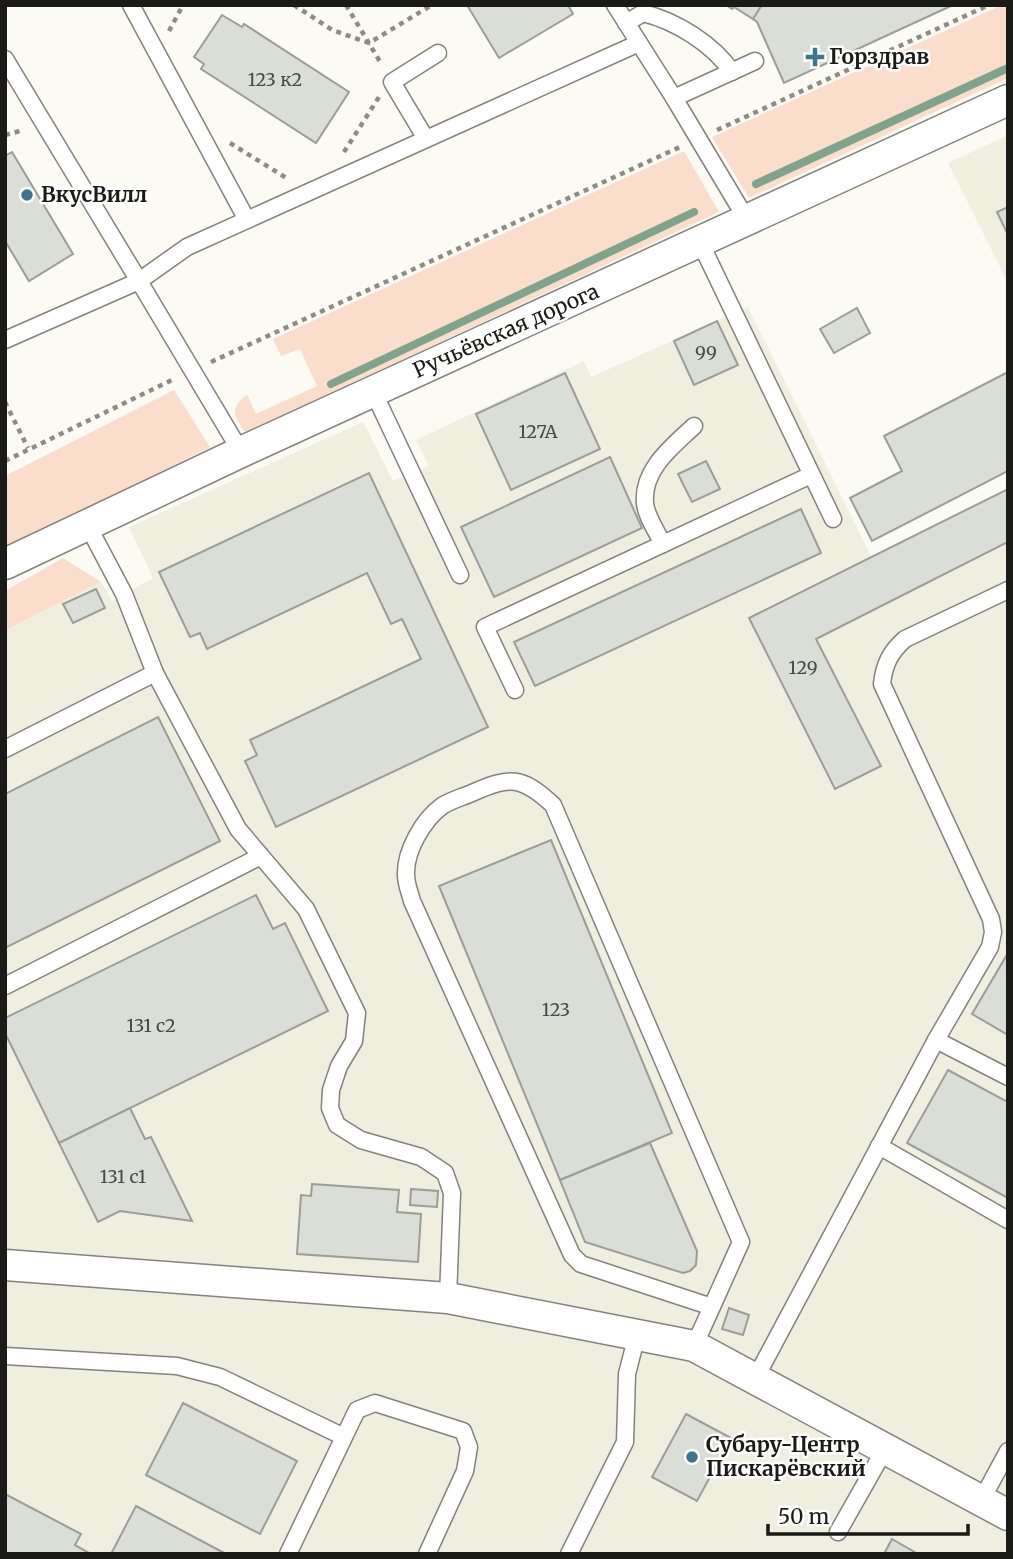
<svg xmlns="http://www.w3.org/2000/svg" width="1013" height="1559" font-family="Merriweather,serif">
<rect width="100%" height="100%" fill="#fbfbf3"/>
<g fill="#efeedf">
<path d="M1008,135v148l-60,-120z"/>
<path d="M748,307l123,249 137,-67v1065h-1003v-921l3,-4 93,-47 11,19 41,-23 -24,-51 234,-105 30,59 36,-15 -13,-26 168,-79 7,16z"/>
</g>
<g fill="#fadecb">
<path d="M1002,5h6v73l-259,120 -37,-61z"/>
<path d="M684,151l35,61 -470,219h-5c-11,-18 -14,-22 3,-37l9,20 61,-28 -17,-37 -19,7 -8,-17z"/>
<path d="M174,390l36,57 -205,102v-73z"/>
<path d="M63,558l38,24 -93,47 -3,4v-42z"/>
</g>
<g fill="none" stroke-linecap="round" stroke-linejoin="round">
<g stroke="#80a48b" stroke-width="8">
<path d="M756,184l252,-116"/>
<path d="M331,384l363,-172"/>
</g>
</g>
<g fill="#daded7" stroke="#9b9e98" stroke-width="2">
<path d="M467,5h101l5,9 -74,44z"/>
<path d="M726,5h36l-9,14 -19,-12 -2,2z"/>
<path d="M762,5h191l-169,78 -27,-61 -4,-3z"/>
<path d="M222,15l20,12 2,-3 105,68 -33,51 -115,-74 3,-5 -10,-7z"/>
<path d="M12,152l61,102 -44,27 -24,-40v-85z"/>
<path d="M1008,207v28l-11,-23z"/>
<path d="M857,308l13,25 -36,20 -14,-24z"/>
<path d="M717,321l21,44 -44,20 -20,-44z"/>
<path d="M1008,372v99l-136,70 -22,-43 52,-27 -18,-35z"/>
<path d="M565,373l35,76 -89,41 -35,-76z"/>
<path d="M610,457l32,71 -148,69 -33,-70z"/>
<path d="M706,461l14,28 -28,13 -14,-28z"/>
<path d="M369,473l119,254 -212,100 -31,-66 12,-6 -7,-15 171,-81 -19,-40 -11,5 -24,-51 -160,76 -7,-16 -10,4 -31,-65z"/>
<path d="M1008,489v53l-192,97 65,127 -46,23 -86,-171z"/>
<path d="M801,509l20,44 -286,133 -21,-44z"/>
<path d="M96,589l9,19 -32,15 -10,-19z"/>
<path d="M158,717l62,124 -215,107v-154z"/>
<path d="M551,840l121,293 -112,47 -121,-294z"/>
<path d="M256,895l17,34 12,-6 43,88 -269,132 -54,-110v-15z"/>
<path d="M1008,953v82l-36,-21z"/>
<path d="M948,1070l60,32v96l-101,-55z"/>
<path d="M130,1108l15,31 6,-2 41,84 -72,-10 -22,11 -39,-79z"/>
<path d="M650,1143l47,108 -1,14 -6,6 -7,2 -98,-31 -25,-62z"/>
<path d="M312,1184l87,6 -2,22 24,2 -3,48 -121,-8 4,-59 10,1z"/>
<path d="M411,1189l27,2 -1,16 -27,-2z"/>
<path d="M729,1308l20,7 -6,20 -21,-6z"/>
<path d="M183,1403l114,58 -37,73 -114,-59z"/>
<path d="M686,1414l45,24 -34,63 -45,-24z"/>
<path d="M5,1494l76,40 -6,11 16,9h-86z"/>
<path d="M136,1506l90,48h-115z"/>
<path d="M892,1539l26,15h-34z"/>
</g>
<g fill="none" stroke-linecap="round" stroke-linejoin="round">
<defs>
<g id="lane">
<path d="M131,5l116,215"/>
<path d="M615,5l59,93 73,122"/>
<path d="M626,23l17,-10c33,8 70,31 89,59"/>
<path d="M5,59l134,222 48,-34 452,-204"/>
<path d="M674,98l81,-37"/>
<path d="M426,139l-34,-57 46,-29"/>
<path d="M700,242l133,277"/>
<path d="M5,340l134,-59 102,171"/>
<path d="M373,391l87,184"/>
<path d="M87,524l37,70 31,79 83,156 68,80 51,104 -3,28 -15,25 -8,24 -1,18 7,17 24,15 60,17 24,16 7,20 -4,105"/>
<path d="M663,544c-6,-12 -17,-28 -18,-41 -3,-34 28,-57 49,-77"/>
<path d="M515,690l-30,-63 326,-152"/>
<path d="M5,749l150,-76"/>
<path d="M5,986l256,-130"/>
<path d="M936,1040l72,37"/>
<path d="M879,1146l129,74"/>
<path d="M694,1346c16,-34 31,-69 47,-104l-188,-437c-31,-29 -43,-29 -81,-12 -9,4 -21,7 -30,13 -19,14 -37,45 -36,69 0,9 4,18 6,26l160,354 9,9 131,43"/>
<path d="M5,1356l172,10 43,11 122,59"/>
<path d="M755,1379l181,-339 54,-93 3,-15 -2,-13 -109,-235c2,-19 8,-32 23,-45l103,-49"/>
<path d="M981,1501l27,-50"/>
<path d="M838,1532l47,-83"/>
<path d="M288,1554l69,-144 18,-7 88,28 6,16 -4,24 -38,83"/>
<path d="M569,1554l56,-112 2,-68 10,-39"/>
</g>
<g id="street">
<path d="M5,564l236,-112 767,-352"/>
<path d="M5,1265l443,33 246,48 314,169"/>
</g>
</defs>
<use href="#lane" stroke="#83837c" stroke-width="19"/>
<use href="#street" stroke="#83837c" stroke-width="33"/>
<g stroke="#8d8d87" stroke-width="4.5" stroke-dasharray="5 5" stroke-linecap="butt">
<path d="M294,5l38,25 37,13 63,-38"/>
<path d="M346,5l36,60"/>
<path d="M169,31l14,-26"/>
<path d="M717,130l272,-125"/>
<path d="M5,135l19,-5"/>
<path d="M230,143l58,36"/>
<path d="M344,152l35,-55"/>
<path d="M211,362l469,-215"/>
<path d="M5,402l23,46"/>
<path d="M5,461l169,-82"/>
</g>
<use href="#lane" stroke="#fff" stroke-width="16"/>
<use href="#street" stroke="#fff" stroke-width="30"/>
</g>
<g fill="#3b768e" stroke="#fff" stroke-width="2.5">
<path d="M811.5 46.5h7v7h7v7h-7v7h-7v-7h-7v-7h7z"/>
<circle cx="27" cy="195" r="7"/>
<circle cx="692" cy="1457" r="7"/>
</g>
<g text-anchor="middle" stroke-width="5" stroke-linejoin="round" paint-order="stroke">
<g font-size="18" fill="#4a4b47">
<text x="275" y="86">123 к2</text>
<text x="706" y="359">99</text>
<text x="538" y="438">127А</text>
<text x="803" y="674">129</text>
<text x="556" y="1016">123</text>
<text x="151" y="1032">131 с2</text>
<text x="123" y="1183">131 с1</text>
</g>
<g font-size="21" font-weight="bold" fill="#1a1a17" stroke="#fff" text-anchor="start">
<text x="829" y="64">Горздрав</text>
<text x="41" y="202">ВкусВилл</text>
<text x="706" y="1452">Субару-Центр<tspan x="706" dy="24">Пискарёвский</tspan></text>
</g>
<g font-size="21" fill="#1a1a17" stroke="#fff">
<text transform="translate(506 331) rotate(-24)" y="7">Ручьёвская дорога</text>
</g>
</g>
<rect width="1013" height="1559" fill="none" stroke="#1a1a17" stroke-width="14"/>
<path d="M768 1524v10h200v-10" fill="none" stroke="#1a1a17" stroke-width="3.5"/>
<text x="778" y="1524" font-size="21" fill="#1a1a17" stroke="#ffffff" stroke-width="5" paint-order="stroke">50 m</text>
</svg>
